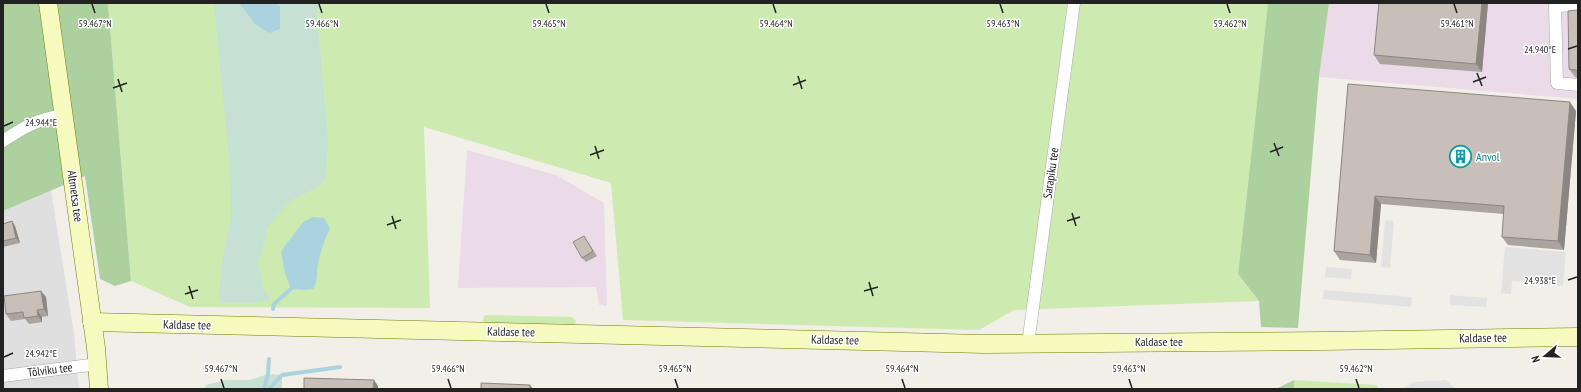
<svg xmlns="http://www.w3.org/2000/svg" width="1581" height="392" font-family="'PT Sans Narrow',sans-serif">
<rect width="100%" height="100%" fill="#f2efe9"/>
<path fill="#e0dfdf" d="M51,190l23,144 5,55h-76v-178z"/>
<g fill="#ebdbe8">
<path d="M1329,3h249v96l-259,-22z"/>
<path d="M467,150l89,25 48,28 3,103 -8,-1 -3,-18 -138,1z"/>
</g>
<g fill="#cdebb0">
<path d="M108,3h1160l-30,271 21,27 -245,9 -35,20 -356,-10 -12,-137 -187,-56 6,181 -240,-1 -59,-26z"/>
<path d="M488,315l84,2 4,4 -1,3 -3,2 -88,-3 -1,-3 1,-4z"/>
<path d="M1294,380l83,5 1,4h-84z"/>
</g>
<g fill="#add19e">
<path d="M3,3h105l23,278 -16,5 -15,-7 -15,-103 -82,35z"/>
<path d="M1268,3h61l-10,74 -21,251 -37,-1 -2,-26 -21,-27z"/>
<path d="M1294,380v9h-18z"/>
</g>
<g fill="#c6e0d4">
<path d="M214,3h105l-2,13 11,126 -3,39 -11,8 -24,12 -21,24 -11,39 5,23 7,10 -1,3 -16,3h-32l-2,-9 4,-39 8,-37 -1,-49z"/>
<path d="M268,374l14,1v14h-78l2,-4 19,-5h25z"/>
</g>
<g fill="#e2e2e2">
<path d="M1385,220l9,1 -4,47 -9,-1z"/>
<path d="M1505,247l61,5 -3,34 -51,-5 -1,13 -10,-1z"/>
<path d="M1326,267l26,2 -1,10 -26,-2z"/>
<path d="M1324,290l88,7 -1,10 -88,-8z"/>
<path d="M1450,295l37,3 -1,9 -36,-2z"/>
<path d="M1446,380l9,9h-52l10,-7z"/>
</g>
<g fill="#aad3df">
<path d="M239,3h37l4,3v23l-11,4 -13,-8z"/>
<path d="M313,217l11,1 6,10c-5,11 -10,24 -12,36 -2,10 1,15 -5,25l-10,1 -12,-1 -6,-15 -4,-23 22,-29z"/>
</g>
<g fill="none" stroke-linecap="round" stroke-linejoin="round">
<g stroke="#aad3df" stroke-width="4">
<path d="M273,309l1,-5 17,-15"/>
<path d="M264,389l4,-15 1,-15"/>
<path d="M269,389l13,-14 58,-8"/>
</g>
<defs>
<g id="street">
<path d="M1578,5l-23,1 2,77 21,2"/>
<path d="M3,141c21,-14 35,-22 61,-26"/>
<path d="M1028,344l46,-341"/>
<path d="M3,376l95,-12"/>
</g>
<g id="secondary">
<path d="M48,3l48,345 3,41"/>
<path d="M92,322l892,22 339,-3 255,-4"/>
</g>
</defs>
<use href="#street" stroke="#a9a9a9" stroke-width="13"/>
<use href="#secondary" stroke="#707d05" stroke-width="19"/>
<use href="#street" stroke="#fff" stroke-width="12"/>
<use href="#secondary" stroke="#f7fabf" stroke-width="18"/>
</g>
<g fill="#aba49e">
<path d="M1379,3h109l-6,69 -102,-8 -6,-9z"/>
<path d="M1578,10v68l-3,-1 -6,-8z"/>
<path d="M1348,84l228,27 -12,139 -56,-5 -6,-8 2,-23 -123,-10 -5,59 -36,-3 -6,-9z"/>
<path d="M12,221l3,5 5,17 -17,4v-23z"/>
<path d="M584,236l13,20 -11,6 -4,-4z"/>
<path d="M46,297l2,19 -6,1v5l-13,2 -4,-5 -14,2 -5,-7z"/>
</g>
<g fill="#8b8681">
<path d="M1482,3h6l-6,69 -6,-8z"/>
<path d="M1570,102l6,9 -12,139 -6,-9z"/>
<path d="M1375,196l6,8 -5,59 -6,-8z"/>
<path d="M12,221l3,5 5,17 -4,-5z"/>
<path d="M41,291l5,6 2,19 -4,-7z"/>
<path d="M37,310l5,7v5l-4,-6z"/>
<path d="M374,380l4,6v3h-5z"/>
<path d="M530,385l3,4h-3z"/>
</g>
<g fill="#c7bfb8" stroke="#8b8681">
<path d="M1379,3h103l-6,61 -102,-9z"/>
<path d="M1578,10v62l-2,-2 -7,-1 -1,-58z"/>
<path d="M1348,84l222,18 -12,139 -56,-4 2,-31 -129,-10 -5,59 -36,-4z"/>
<path d="M12,221l4,17 -13,3v-17z"/>
<path d="M584,236l9,15 -11,7 -9,-16z"/>
<path d="M41,291l3,18 -7,1 1,6 -14,2 -1,-6 -17,2 -2,-18z"/>
<path d="M304,378l70,2 -1,9h-69z"/>
<path d="M481,383l49,2v4h-49z"/>
</g>
<path fill="none" stroke="#222" stroke-width="1.5" d="M92,4l3,9M319,4l3,9M546,4l3,9M773,4l3,9M1000,4l3,9M1227,4l3,9M1454,4l3,9M1568,49l9,-3M1477,73l5,13M798,76l4,13M118,79l4,13M1473,82l13,-5M793,85l13,-5M113,88l14,-5M4,126l9,-4M1274,143l5,13M595,146l4,13M1270,152l13,-5M590,155l14,-5M1072,213l4,13M392,216l4,13M1067,221l13,-4M387,225l14,-5M1568,280l9,-3M869,282l4,14M189,286l4,13M864,291l14,-4M185,294l13,-4M4,357l9,-4M221,379l3,9M448,379l3,9M675,379l3,9M902,379l3,9M1129,379l3,9M1356,379l3,9"/>
<defs>
<symbol id="building-ring" viewBox="-11 -11 22 22"><circle r="9.5" fill="#fff" stroke="#0f9aa8" stroke-width="1.5"/><path d="M-4-6H4V6H1V3H-1V6H-4ZM-2.5-4.3h1.7v1.8h-1.7ZM.8-4.3h1.7v1.8H.8ZM-2.5-1h1.7V.8h-1.7ZM.8-1h1.7V.8H.8Z" fill="#0f9aa8"/></symbol>
</defs>
<g fill-rule="evenodd">
<use href="#building-ring" x="1448" y="144" width="25" height="25"/>
</g>
<g text-anchor="middle" stroke-width="3" stroke-linejoin="round" paint-order="stroke">
<g font-size="12" fill="#0d838f" stroke="#fff" text-anchor="start">
<text x="1476" y="161">Anvol</text>
</g>
<g font-size="12" fill="#222" stroke="#fff">
<text transform="translate(1051 173) rotate(-82)" y="4">Sarapiku tee</text>
<text transform="translate(75 196) rotate(82)" y="4">Altmetsa tee</text>
<text transform="translate(187 325) rotate(1)" y="4">Kaldase tee</text>
<text transform="translate(511 332) rotate(1)" y="4">Kaldase tee</text>
<text transform="translate(1483 338) rotate(-1)" y="4">Kaldase tee</text>
<text transform="translate(835 340) rotate(1)" y="4">Kaldase tee</text>
<text x="1159" y="346">Kaldase tee</text>
<text transform="translate(50 370) rotate(-7)" y="4">Tõlviku tee</text>
</g>
</g>
<g font-size="10" text-anchor="middle" fill="#222" stroke="#fff" stroke-width="3" stroke-linejoin="round" paint-order="stroke">
<text x="95" y="27">59.467°N</text>
<text x="322" y="27">59.466°N</text>
<text x="549" y="27">59.465°N</text>
<text x="776" y="27">59.464°N</text>
<text x="1003" y="27">59.463°N</text>
<text x="1230" y="27">59.462°N</text>
<text x="1457" y="27">59.461°N</text>
<text x="1540" y="53">24.940°E</text>
<text x="41" y="126">24.944°E</text>
<text x="1540" y="284">24.938°E</text>
<text x="41" y="357">24.942°E</text>
<text x="221" y="372">59.467°N</text>
<text x="448" y="372">59.466°N</text>
<text x="675" y="372">59.465°N</text>
<text x="902" y="372">59.464°N</text>
<text x="1129" y="372">59.463°N</text>
<text x="1356" y="372">59.462°N</text>
</g>
<rect width="1581" height="392" fill="none" stroke="#222222" stroke-width="8"/>
<g transform="translate(1545 356) rotate(251)" stroke="#ffffff" stroke-width="3" paint-order="stroke">
<path d="M0-3L7 15L0 10L-7 15Z" fill="#222222"/>
<text y="-6" font-size="11" font-weight="bold" text-anchor="middle" fill="#222222">N</text>
</g>
</svg>
